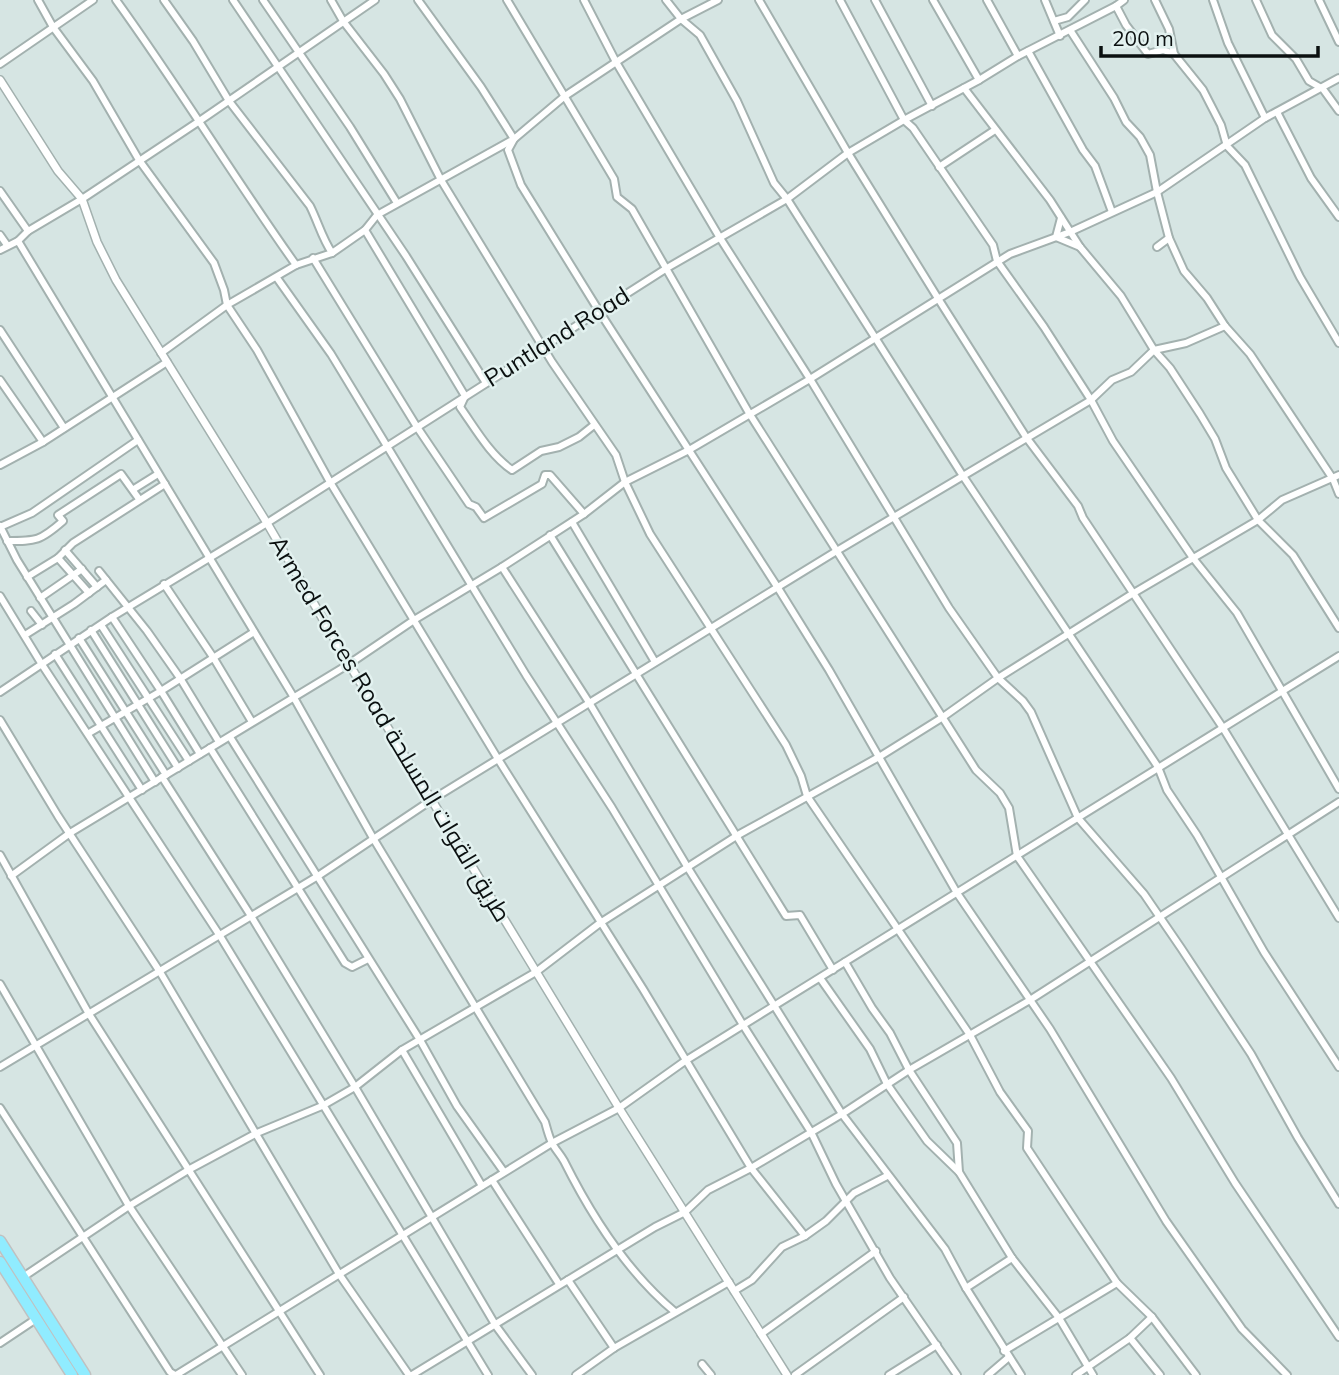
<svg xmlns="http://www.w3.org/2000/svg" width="1339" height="1375" font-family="Mulish,Cairo,sans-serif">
<rect width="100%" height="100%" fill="#d6e5e3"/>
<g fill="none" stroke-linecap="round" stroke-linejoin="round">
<defs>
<g id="minor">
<path d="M38,0l15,27 40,54 46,79 75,103 10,27 3,15 30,45 73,132 168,277 145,230 108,179 54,68"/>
<path d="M116,0c63,87 118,178 180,265"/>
<path d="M164,0l29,41 36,60 81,105c8,16 12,32 22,47"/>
<path d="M233,0l173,256 80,127"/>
<path d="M263,0l87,127 47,76"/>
<path d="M331,0l12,21 41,53 16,25 41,81 111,182 64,93 9,27 25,52 136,211 15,31 6,20 163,239 30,57 28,39 -1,17 49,74 41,61 35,34 -22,21 -54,37"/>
<path d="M418,0l63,87 33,52 -6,11 13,35 78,126 179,277 51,82 128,223 93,136 116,192 76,108 45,46"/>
<path d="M507,0l107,179 3,18 15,12 117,204 227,357 24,23 9,15 8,48 154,222 64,105 104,154"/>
<path d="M584,0l32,62 104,176 90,141 139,229 49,70 25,23 8,11 47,106 66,76 37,54 70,106 47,84 41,66"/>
<path d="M666,0l15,19 19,16 37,66 37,82 13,16 176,277 195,291 9,23 30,45 67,117 75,115"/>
<path d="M759,0l89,153 91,147 87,137 52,69 5,12 140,210 116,190"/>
<path d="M840,0l64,120 9,8 80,117 4,16 47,66 47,73 22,41 80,117 44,55 102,176"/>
<path d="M875,0l57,106"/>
<path d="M933,0l46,80"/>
<path d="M987,0l31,56"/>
<path d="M1045,0l15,36"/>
<path d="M1155,0l14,29 5,25"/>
<path d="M1213,0l15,43 37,75"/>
<path d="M1256,0l16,35 24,24 13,22 14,8 16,22"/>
<path d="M1319,0l20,42"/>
<path d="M1116,6l10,19 22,29 15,-4 11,4 29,36 18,35 6,21 18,19 55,112 39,66"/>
<path d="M1054,21l14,-4 17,-17"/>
<path d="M1070,30l44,68 12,24 14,15 10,18 7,37 12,46 -12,9"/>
<path d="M1028,51l55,99 12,16 17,46"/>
<path d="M0,64l93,-64"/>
<path d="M964,88l86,112 30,47 41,49 33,54 16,18 30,46 15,25 11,29 32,52 35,35 46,73"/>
<path d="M1277,112l34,66 28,39"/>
<path d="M939,167l56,-37"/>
<path d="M0,191l28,40"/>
<path d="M1061,218l-5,19 24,10"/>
<path d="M365,230l100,166 -5,11c15,21 30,48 52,63l29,-19 18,-4 20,-10 15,-12"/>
<path d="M0,235l7,10"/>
<path d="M1169,238l15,33 23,27 18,28 25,28 83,125 6,15"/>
<path d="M18,241l275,455 80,142 172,284c2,7 4,15 7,21 3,6 8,11 12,18 27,54 64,112 111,151"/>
<path d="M0,250l18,-9 10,-10 54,-32 116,-77 177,-122"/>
<path d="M313,258l104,169 52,77 7,3 8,11 58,-34 3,-9h5l34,39"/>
<path d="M277,278l54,76 195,321 86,133 131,217 68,107 25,52 54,94 67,97"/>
<path d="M0,330l64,98"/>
<path d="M161,353l66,-48 69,-40 36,-12 33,-23 12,-15 137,-76 51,-43 116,-77 37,-19"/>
<path d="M0,380l43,62"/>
<path d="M0,465l43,-23 124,-80"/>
<path d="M134,489l24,-15"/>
<path d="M572,522l83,140"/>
<path d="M0,526l17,34 138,222"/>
<path d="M0,527l32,-14 106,-73"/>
<path d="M550,535l236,381 14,-1 33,55"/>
<path d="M7,541c30,0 33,0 56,-20l-5,-6 63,-41 18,25"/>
<path d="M65,550l32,37"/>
<path d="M58,558l31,35"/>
<path d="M502,567l88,137 98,164 154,246 103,135 21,39 55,87"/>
<path d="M99,571l48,60 33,47 39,64"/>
<path d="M27,577l31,-19 15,-15 92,-59"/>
<path d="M164,584l49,73 39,65"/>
<path d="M0,596l41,67 179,273 268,439"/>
<path d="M40,598l42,-29"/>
<path d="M31,611l11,14"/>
<path d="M112,617l49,74 39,63"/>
<path d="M101,625l88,136"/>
<path d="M91,630l87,138"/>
<path d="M25,635l49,-31 32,-24"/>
<path d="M79,638l87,137"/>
<path d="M55,654l87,136"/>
<path d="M0,692l112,-75 155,-94 400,-255 120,-69 61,-46 56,-33 75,-40 39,-24 98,-50 8,-6"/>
<path d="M0,720l58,96 102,156 179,302 70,101"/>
<path d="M89,733l72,-42 93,-59"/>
<path d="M230,737l190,303 37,66 47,66"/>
<path d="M210,748l135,215 7,4 16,-8"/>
<path d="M162,777l89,139 104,171 141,239 36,49"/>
<path d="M0,855l89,159 231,361"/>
<path d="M11,876l59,-43 279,-169 65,-44 88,-53 82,-53 41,-32 64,-32 121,-71 200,-125 60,-22 87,-40 108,-74 74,-40"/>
<path d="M845,962l27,46 18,25 19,37 48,73 2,29 53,86 47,60 34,57"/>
<path d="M820,978l50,71 17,35 40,57 32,31"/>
<path d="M0,984l129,222 113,169"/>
<path d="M402,1050l80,136"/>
<path d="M0,1067l318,-191 115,-77 402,-247 256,-152 21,-20 19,-8 23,-22 32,-7 39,-17"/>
<path d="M0,1108l170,264 5,3"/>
<path d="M492,1180l67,104"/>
<path d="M23,1277l106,-71 61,-37 67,-36 65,-27 33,-19 47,-37 134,-78 64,-49 138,-88 141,-78 64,-40 55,-39 134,-84 126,-74 24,-20 57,-25"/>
<path d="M568,1280l46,68"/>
<path d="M966,1288l46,-30"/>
<path d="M734,1291l18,-11 30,-33 23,-11 21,-15 28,-28 33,-17"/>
<path d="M1152,1317l44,58"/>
<path d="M761,1334l115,-83"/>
<path d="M1130,1338l30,37"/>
<path d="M0,1343l36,-24"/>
<path d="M1004,1351l113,-68"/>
<path d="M702,1364l9,11"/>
<path d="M176,1375l376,-232 67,-35 66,-47 654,-405"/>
<path d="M412,1375l243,-148 30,-15 23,-22 43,-22 91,-54 67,-44 121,-70 309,-198"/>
<path d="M576,1375l38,-27 115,-66"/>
<path d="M795,1375l109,-78"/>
<path d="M889,1375l48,-30"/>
<path d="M988,1375l21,-18"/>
</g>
<path id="tertiary" d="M0,80l58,91 24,28 15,43 19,38 151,243 82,141 270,444 168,267"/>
<g id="trunk">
<path d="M0,1241l85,134"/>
<path d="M0,1262l72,113"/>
</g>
</defs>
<use href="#minor" stroke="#a3b1af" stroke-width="10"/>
<use href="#tertiary" stroke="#a3b1af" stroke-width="10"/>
<use href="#trunk" stroke="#c0c1c1" stroke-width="13"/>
<use href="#minor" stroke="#fff" stroke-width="6"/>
<use href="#tertiary" stroke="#fff" stroke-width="7"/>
<use href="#trunk" stroke="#90ecff" stroke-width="10"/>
</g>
<g text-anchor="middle" stroke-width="5" stroke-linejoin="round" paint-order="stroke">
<g font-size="24" fill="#0b1010" stroke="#e3f2f0">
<text transform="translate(557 337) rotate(-32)" y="8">Puntland Road</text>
<text transform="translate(390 729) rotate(59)" y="8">Armed Forces Road طريق القوات المسلحة</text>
</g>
</g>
<path d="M1101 46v10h217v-10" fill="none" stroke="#0b1010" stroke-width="3.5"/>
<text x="1112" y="46" font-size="21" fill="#0b1010" stroke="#e3f2f0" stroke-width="5" paint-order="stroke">200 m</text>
</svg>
